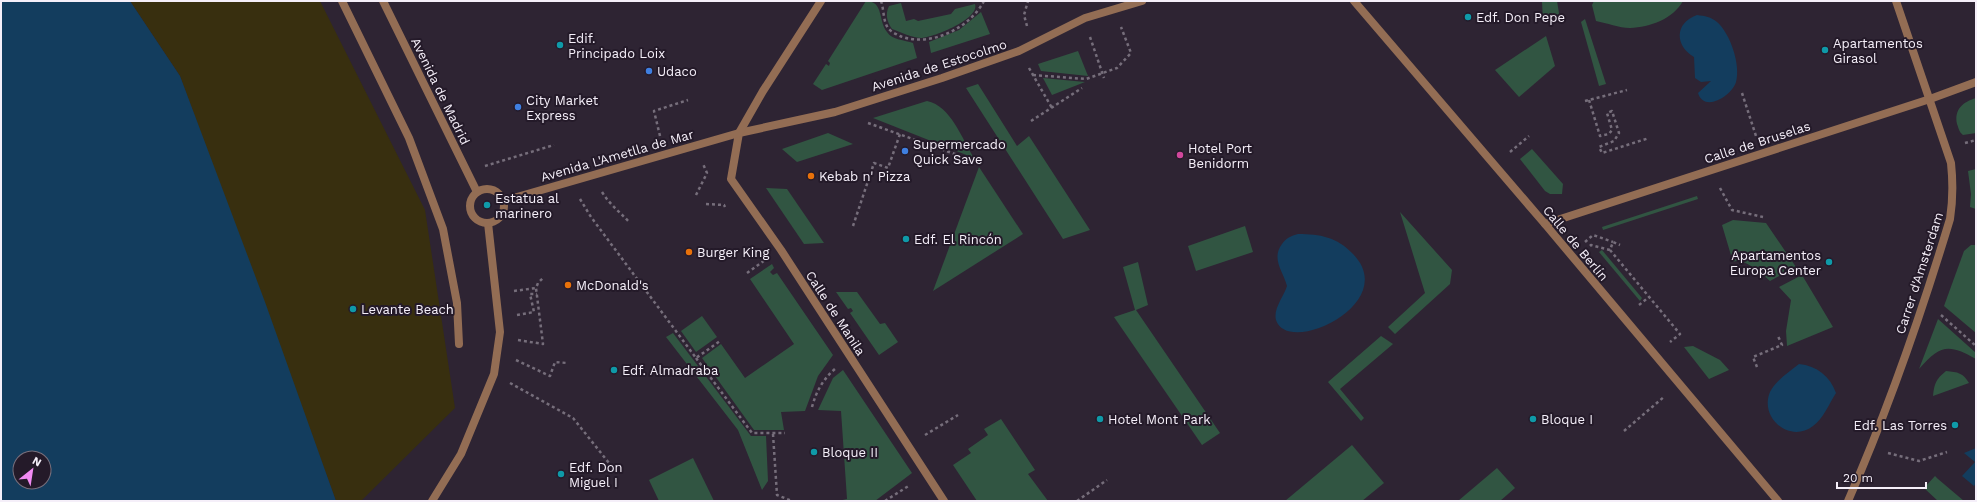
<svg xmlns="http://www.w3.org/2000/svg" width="1977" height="502" font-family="'Work Sans',sans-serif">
<rect width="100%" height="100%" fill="#2e2433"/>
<g fill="#315542">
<path d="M866,1c18,0 12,20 21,31 5,8 18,8 26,11l4,15 -95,32 -9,-6 13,-20 3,2 1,-3 -2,-2z"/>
<path d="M1542,1h15l3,18 -17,4z"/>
<path d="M1594,1h89c-10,18 -33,26 -53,27 -11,0 -23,-5 -34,-7l-4,-16z"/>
<path d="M901,3l5,18 8,-2 4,2 33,-7 4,-5 20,-5c5,15 -41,33 -53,34 -10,0 -21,-6 -30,-9 -5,-7 -7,-15 -3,-23z"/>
<path d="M981,12l9,22 -59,19 -2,-11 30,-12z"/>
<path d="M1585,19l21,65 -7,2 -18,-64z"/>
<path d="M1546,36l9,30 -36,31 -24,-27z"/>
<path d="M1078,51l10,25 -47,-5 -3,-7z"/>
<path d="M1043,78l42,4 -33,13z"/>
<path d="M978,84l39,62 12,-10 61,94 -27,9 -97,-151z"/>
<path d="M1976,98v35l-13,2c-4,-3 -4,-6 -6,-11 -3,-15 6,-22 19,-26z"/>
<path d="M927,101c24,5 35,38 47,57l-101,-40z"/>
<path d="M828,133l25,11 -56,18 -15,-13z"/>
<path d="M1532,149l31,35 -1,10h-12l-5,-3 -25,-32z"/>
<path d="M979,167l44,67 -90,57z"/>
<path d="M1976,169v40l-6,-2 1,-13 -3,-23z"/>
<path d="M766,188l21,1 37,54 -20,1z"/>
<path d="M1697,196l1,3 -95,31 -1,-3z"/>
<path d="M1400,212l52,58 -2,14 -55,50 -7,-7 37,-34z"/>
<path d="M1733,220l33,3 30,44 -26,14c-8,-7 -26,-24 -37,-19l-11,-37z"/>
<path d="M1245,226l8,26 -57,19 -8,-25z"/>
<path d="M1971,245h5v88l-32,-27 20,-55z"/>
<path d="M1602,250l40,48 -2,3 -41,-49z"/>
<path d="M1138,262l10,43 -12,5 84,123 -18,12 -88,-128 21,-7 -12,-43z"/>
<path d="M772,264l2,4 -4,4 3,3 4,-2 56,82 -15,21 -13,35 -24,1 3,18h-30l-52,-72 19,-14 24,34 49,-34 -44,-65z"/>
<path d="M1802,275l31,52 -46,19 -1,-15 5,-31 -12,-13z"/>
<path d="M836,292h21l23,32 5,-1 13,19 -19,13 -29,-42 3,-2 -2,-3 -3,1z"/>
<path d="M702,316l15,21 -21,15 -15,-21z"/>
<path d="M1938,319l38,34v6c-28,-16 -36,-14 -57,10z"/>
<path d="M673,333l78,103h15l2,45 -6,9 -24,-60 -72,-93z"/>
<path d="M1381,336l12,8 -53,45 24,29 -3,3 -33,-39z"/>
<path d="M1693,346l27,14 9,10 -20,9 -25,-32z"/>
<path d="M843,370l69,103 -37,28h-37l9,-2 -6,-88 -23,-1 15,-32z"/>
<path d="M1946,371c12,1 17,2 23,12l-36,13c1,-12 3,-17 13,-25z"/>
<path d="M1001,419l34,51 -7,4 20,27h-71l-24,-36 18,-12 -3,-4 20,-14 -4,-6z"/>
<path d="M1352,445l32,38 -22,18h-77z"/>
<path d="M693,458l21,43h-55l-10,-21z"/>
<path d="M1497,468l18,20 -15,13h-42z"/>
<path d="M1935,476l3,3 26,22h-26l-14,-13z"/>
</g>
<path fill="#382f0f" d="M130,1h190l105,209 30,198 -94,93h-25l-156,-425z"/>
<g fill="#133d5e" fill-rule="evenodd">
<path d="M1,1h129l50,75 85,226 71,199h-335zM20,458h24v24h-24z"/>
<path d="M1697,15c8,1 14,2 20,7 13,11 24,43 19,60 -4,14 -32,31 -38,11l13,-12 -10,1 -6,-4 -1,-21c-19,-11 -20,-34 3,-42z"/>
<path d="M1298,234c22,0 39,3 55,20 48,49 -65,103 -77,66 -3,-11 8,-24 11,-34 -4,-15 -16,-27 -5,-42 4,-6 9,-8 16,-10z"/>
<path d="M1799,364c18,2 31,12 37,29 -7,11 -13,26 -23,33 -23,18 -54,-8 -43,-34 6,-12 19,-20 29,-28z"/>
<path d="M1976,448v35l-2,3 -12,-10 13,-14 -11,-9z"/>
</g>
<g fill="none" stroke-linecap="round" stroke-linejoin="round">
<g stroke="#766e7b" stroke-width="2.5" stroke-dasharray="3 3" stroke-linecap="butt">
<path d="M881,1c3,8 2,20 7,27 3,4 8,6 12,8 30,12 70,-8 84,-35"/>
<path d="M1027,26l-3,-11 4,-14"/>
<path d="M1090,37l14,41"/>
<path d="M1029,68l23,40"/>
<path d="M1033,75l53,4 31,-11 14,-15 -10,-26"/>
<path d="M1742,93l14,43"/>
<path d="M1589,100l11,36 9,-2 3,-4 -5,-17 5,-2 7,22 -5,8 -15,6 3,6 47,-15"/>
<path d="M1585,101l42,-11"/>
<path d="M1031,121l51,-33"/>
<path d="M868,123l98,35 -1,4"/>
<path d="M660,136l-6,-25 34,-11"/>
<path d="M1965,143l11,-3"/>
<path d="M1510,152l19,-16"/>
<path d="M485,166l69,-21"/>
<path d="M1720,188l12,22 31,7"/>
<path d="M602,192c8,13 18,20 28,31"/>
<path d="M696,195l11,-22 -4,-9"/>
<path d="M580,199l11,18 105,141 24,-17"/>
<path d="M706,204l18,1 1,2"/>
<path d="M853,226l21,-63 14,5 12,-34"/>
<path d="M1585,242l8,-7 20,7"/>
<path d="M1590,246l1,-1 19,5 3,-8 7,3"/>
<path d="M1610,250l70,84 -10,8"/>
<path d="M747,273l18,-13"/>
<path d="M514,291l22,-3"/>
<path d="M1639,305l10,-8"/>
<path d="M517,315l17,-3 -4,-18h7"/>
<path d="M1941,315l35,31"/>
<path d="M518,340l25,4 -7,-56 2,-5 5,-5"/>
<path d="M696,358l56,75h33"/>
<path d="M516,360l34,16 5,-14 12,1"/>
<path d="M1757,367l-4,-10 29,-12 -4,-9"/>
<path d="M510,383l63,35 44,55"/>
<path d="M812,407c4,-15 11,-28 23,-38"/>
<path d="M1624,431l41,-35"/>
<path d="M773,434l4,61 15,6"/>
<path d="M925,435l33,-20"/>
<path d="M1888,453l31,8 28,-9"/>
<path d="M885,501l25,-16"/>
<path d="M1077,501l30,-21"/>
</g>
<path stroke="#936d54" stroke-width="8" d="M342,1l67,137 34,91 14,74 2,41"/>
<g stroke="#936d54" stroke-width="8">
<path d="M383,1l94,191"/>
<path d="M1354,1l191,223 233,277"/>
<path d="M1545,224l385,-125 46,-17"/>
<path d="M432,501l29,-47 33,-80 6,-42 -12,-109"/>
<path d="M944,501l-163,-251 -50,-71 8,-46 96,-21 107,-34 77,-27 66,-33 57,-17"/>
<path d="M1848,501c40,-91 73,-186 102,-282 3,-19 3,-37 1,-56l-55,-162"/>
</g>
<g stroke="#936d54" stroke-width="8">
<circle cx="487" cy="206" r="17"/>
<path d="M503,201l236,-68 24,-42 58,-90"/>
</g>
</g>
<g fill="#0f9aa8" stroke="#241a29" stroke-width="1.5">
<circle cx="1468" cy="17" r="4"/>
<circle cx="560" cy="45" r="4"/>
<circle cx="1825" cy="50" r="4"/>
<circle cx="487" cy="205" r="4"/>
<circle cx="906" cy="239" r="4"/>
<circle cx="1829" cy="262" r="4"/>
<circle cx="353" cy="309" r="4"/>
<circle cx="614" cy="370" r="4"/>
<circle cx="1100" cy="419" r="4"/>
<circle cx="1533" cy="419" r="4"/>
<circle cx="1955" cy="425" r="4"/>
<circle cx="814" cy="452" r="4"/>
<circle cx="561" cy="474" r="4"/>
</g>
<g fill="#3f7fe0" stroke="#241a29" stroke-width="1.5">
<circle cx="649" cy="71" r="4"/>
<circle cx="518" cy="107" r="4"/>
<circle cx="905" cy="151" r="4"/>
</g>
<circle fill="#d1479c" stroke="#241a29" stroke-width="1.5" cx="1180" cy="155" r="4"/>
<g fill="#e8710a" stroke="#241a29" stroke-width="1.5">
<circle cx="811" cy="176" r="4"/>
<circle cx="689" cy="252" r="4"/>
<circle cx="568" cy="285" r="4"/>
</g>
<g text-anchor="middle" stroke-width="4" stroke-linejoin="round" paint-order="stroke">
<g font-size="13" fill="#f5eff9" stroke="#241a29" text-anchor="start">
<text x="1476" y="22">Edf. Don Pepe</text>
<text x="568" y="43">Edif.<tspan x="568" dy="15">Principado Loix</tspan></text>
<text x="1833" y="48">Apartamentos<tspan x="1833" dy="15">Girasol</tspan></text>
<text x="657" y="76">Udaco</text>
<text x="526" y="105">City Market<tspan x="526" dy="15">Express</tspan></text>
<text x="913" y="149">Supermercado<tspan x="913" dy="15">Quick Save</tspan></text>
<text x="1188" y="153">Hotel Port<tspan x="1188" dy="15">Benidorm</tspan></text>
<text x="819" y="181">Kebab n' Pizza</text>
<text x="495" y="203">Estatua al<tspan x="495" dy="15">marinero</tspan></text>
<text x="914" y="244">Edf. El Rincón</text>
<text x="697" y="257">Burger King</text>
<text x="1821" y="260" text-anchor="end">Apartamentos<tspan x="1821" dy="15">Europa Center</tspan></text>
<text x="576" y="290">McDonald's</text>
<text x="361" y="314">Levante Beach</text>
<text x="622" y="375">Edf. Almadraba</text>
<text x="1108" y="424">Hotel Mont Park</text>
<text x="1541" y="424">Bloque I</text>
<text x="1947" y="430" text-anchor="end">Edf. Las Torres</text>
<text x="822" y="457">Bloque II</text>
<text x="569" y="472">Edf. Don<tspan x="569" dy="15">Miguel I</tspan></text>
</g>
<g font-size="13" fill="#f5eff9" stroke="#241a29">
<text transform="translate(939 65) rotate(-18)" y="5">Avenida de Estocolmo</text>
<text transform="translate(441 91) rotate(64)" y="5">Avenida de Madrid</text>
<text transform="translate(1757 142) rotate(-18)" y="5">Calle de Bruselas</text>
<text transform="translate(617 155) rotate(-16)" y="5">Avenida L'Ametlla de Mar</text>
<text transform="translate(1576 243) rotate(50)" y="5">Calle de Berlín</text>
<text transform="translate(1919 273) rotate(-72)" y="5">Carrer d'Amsterdam</text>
<text transform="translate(836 313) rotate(57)" y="5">Calle de Manila</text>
</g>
</g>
<rect width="1977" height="502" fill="none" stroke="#f5eff9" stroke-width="4"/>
<g transform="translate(32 470) rotate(30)"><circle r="19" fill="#241a29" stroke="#786f7c"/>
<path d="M0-3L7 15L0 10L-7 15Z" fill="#f28af3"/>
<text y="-6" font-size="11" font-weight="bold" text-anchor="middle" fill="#f5eff9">N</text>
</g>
<path d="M1837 482v6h89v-6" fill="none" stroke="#f5eff9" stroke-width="2"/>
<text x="1843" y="482" font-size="12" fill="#f5eff9" stroke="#241a29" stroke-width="3" paint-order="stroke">20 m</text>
</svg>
